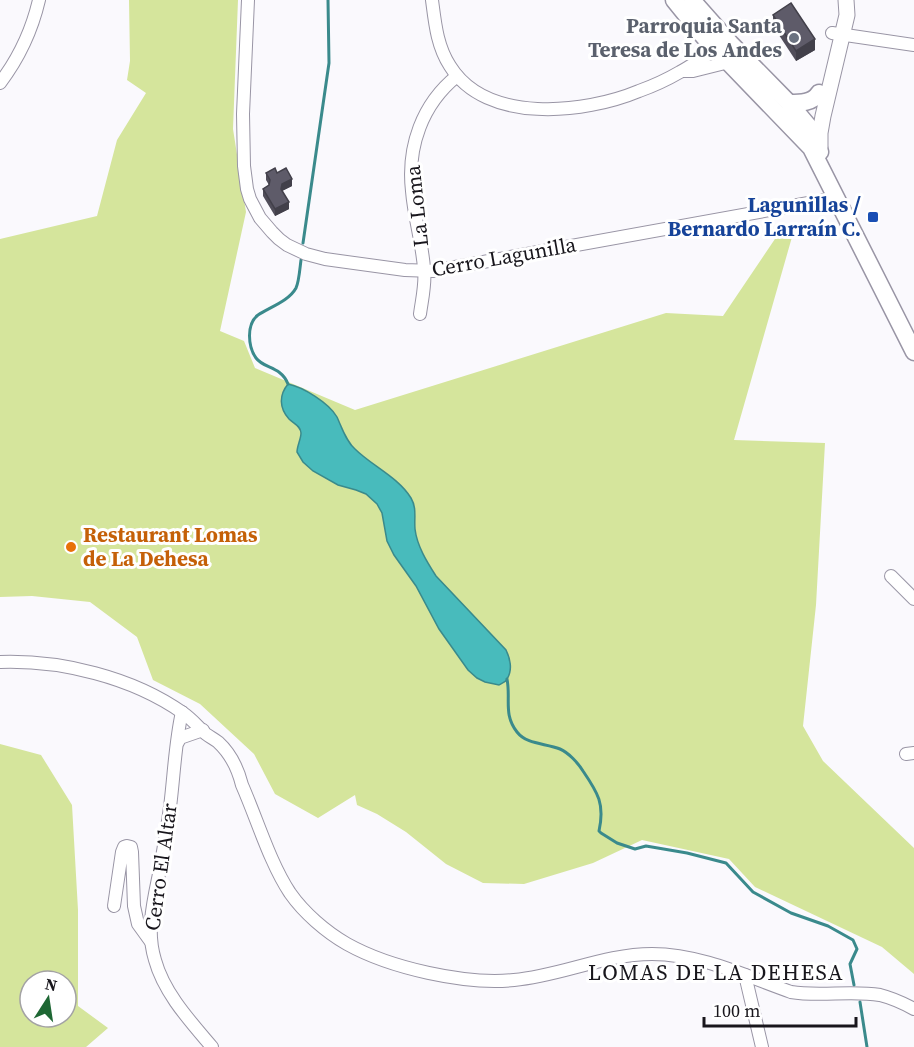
<svg xmlns="http://www.w3.org/2000/svg" width="914" height="1047" font-family="'Source Serif 4',serif">
<rect width="100%" height="100%" fill="#faf9fd"/>
<g fill="#d5e59c" fill-rule="evenodd">
<path d="M129,0h109l-5,129 13,83 -26,119 24,10 11,27 100,42 311,-97 57,3 56,-83 15,-3 -60,210 91,3 -9,162 -13,121 20,35 91,87v126l-32,-27 -127,-60 -26,-28 -87,-19 -49,23 -69,21 -41,-1 -37,-19 -40,-32 -29,-18 -20,-9 -2,-10 -37,23 -43,-24 -21,-40 -54,-50 -47,-24 -16,-43 -47,-35 -58,-6 -32,1v-358l97,-23 20,-76 29,-47 -19,-13 3,-19z"/>
<path d="M0,744l41,11 31,50 6,105v96l30,22 -22,19h-86zM30,981h36v36h-36z"/>
</g>
<path fill="#48bbbc" stroke="#3a8a8c" stroke-width="1.5" d="M288,384c15,3 41,19 49,33 5,11 9,24 18,32 17,17 43,28 56,49 6,10 3,20 4,31 2,17 12,33 21,47l70,74c4,8 7,20 1,29 -1,3 -5,4 -8,6l-14,-3 -8,-4 -9,-8 -29,-41 -23,-43 -22,-31 -7,-14 -5,-28 -5,-9 -11,-10 -10,-4 -18,-5 -25,-14 -10,-9 -6,-10c0,-6 4,-13 4,-19 0,-7 -8,-10 -12,-14 -10,-11 -10,-24 -1,-35z"/>
<g fill="none" stroke-linecap="round" stroke-linejoin="round">
<g stroke="#3a8a8c" stroke-width="3">
<path d="M303,243l26,-180 -1,-63"/>
<path d="M288,384c-7,-18 -24,-15 -32,-26 -8,-11 -10,-34 2,-43 12,-8 31,-14 38,-27 3,-6 4,-21 5,-28"/>
<path d="M507,679c4,20 -4,35 10,53 10,13 29,11 43,17 9,4 18,14 23,22 15,22 22,33 16,60l2,2 16,10 18,6 11,-3 41,7 39,10 27,29 38,21 37,13 25,14 4,9 -7,15 4,21"/>
<path d="M860,1002l7,45"/>
</g>
<defs>
<g id="minor">
<path d="M248,0l-5,114 1,52 3,23 3,10 10,19 12,14 7,7 8,6 19,9 19,5 80,11 28,1 403,-73"/>
<path d="M432,0c3,23 5,46 18,66 36,58 134,48 189,25 14,-5 29,-12 41,-19 15,-8 28,-19 44,-25"/>
<path d="M832,33l82,12"/>
<path d="M683,71h10l36,-9"/>
<path d="M0,83c19,-25 32,-53 39,-83"/>
<path d="M420,314c2,-15 6,-31 4,-46 -2,-26 -10,-51 -12,-77 -5,-44 10,-87 45,-115"/>
<path d="M891,576l23,23"/>
<path d="M0,662c61,-2 132,15 183,51 9,6 15,14 23,21 4,3 8,5 12,8 12,11 20,27 24,43 15,34 28,78 48,108 14,20 36,39 57,51 43,24 118,41 167,36 47,-4 90,-26 138,-26 48,0 94,22 139,38 29,5 59,-2 89,3 12,3 23,8 34,14"/>
<path d="M182,712c-7,31 -8,64 -12,95 -3,23 -7,45 -11,67 -6,29 -13,57 -4,86 9,33 35,61 57,87"/>
<path d="M178,742l2,-4 23,-8"/>
<path d="M906,754l8,-1"/>
<path d="M114,906l8,-54 2,-5 3,-1 4,1 1,5 2,54 4,18 13,18"/>
<path d="M745,975l17,72"/>
</g>
<path id="tertiary" d="M820,147v-14l3,-17 24,-101 -1,-15"/>
<g id="secondary">
<path d="M674,0l30,37 107,111 103,204"/>
<path d="M692,0l39,44 58,59 21,25 4,6 6,18"/>
<path d="M789,103c11,0 24,0 30,-10"/>
</g>
</defs>
<use href="#minor" stroke="#9995a5" stroke-width="14"/>
<use href="#tertiary" stroke="#9995a5" stroke-width="17"/>
<use href="#secondary" stroke="#9995a5" stroke-width="19"/>
<use href="#minor" stroke="#fff" stroke-width="12"/>
<use href="#tertiary" stroke="#fff" stroke-width="15"/>
<use href="#secondary" stroke="#fff" stroke-width="16"/>
</g>
<g fill="#514e5a">
<path d="M773,15l42,35 -19,11 -23,-35z"/>
<path d="M266,173h11l15,13 -10,5 7,18 -14,7 -12,-20v-7l6,-4 -3,-5z"/>
</g>
<g fill="#42404a">
<path d="M815,39v11l-19,11v-10z"/>
<path d="M292,179v7l-10,5 -1,-2 1,-5z"/>
<path d="M289,202v7l-14,7v-7z"/>
</g>
<g fill="#5e5b69" stroke="#42404a" stroke-width="1.5">
<path d="M791,3l24,36 -19,12 -23,-36z"/>
<path d="M275,168l2,5 9,-5 6,11 -10,5 -1,5 8,13 -14,7 -12,-20 6,-4 1,-5 -4,-7z"/>
</g>
<circle fill="#6b7280" stroke="#fff" stroke-width="2" cx="794" cy="38" r="6"/>
<rect fill="#1a4fb4" stroke="#fff" stroke-width="2" x="867" y="211" width="12" height="12" rx="3"/>
<circle fill="#e8710a" stroke="#fff" stroke-width="2" cx="71" cy="547" r="6"/>
<g text-anchor="middle" stroke-width="6" stroke-linejoin="round" paint-order="stroke">
<g font-size="21" font-weight="bold" fill="#5b616d" stroke="#fff" text-anchor="end">
<text x="782" y="33">Parroquia Santa<tspan x="782" dy="24">Teresa de Los Andes</tspan></text>
</g>
<g font-size="21" font-weight="bold" fill="#164399" stroke="#fff" text-anchor="end">
<text x="861" y="212">Lagunillas /<tspan x="861" dy="24">Bernardo Larraín C.</tspan></text>
</g>
<g font-size="21" fill="#18161c" stroke="#fff">
<text transform="translate(417 206) rotate(-96)" y="7">La Loma</text>
<text transform="translate(504 257) rotate(-10)" y="7">Cerro Lagunilla</text>
<text transform="translate(161 867) rotate(-82)" y="7">Cerro El Altar</text>
</g>
<g font-size="21" font-weight="bold" fill="#c56008" stroke="#fff" text-anchor="start">
<text x="83" y="542">Restaurant Lomas<tspan x="83" dy="24">de La Dehesa</tspan></text>
</g>
<g font-size="22" letter-spacing="1.5" fill="#18161c" stroke="#fff">
<text x="716" y="980">LOMAS DE LA DEHESA</text>
</g>
</g>
<g transform="translate(48 999) rotate(12)"><circle r="28" fill="#ffffff" stroke="#a3a2a4" stroke-width="1.5"/>
<path d="M0-4.5L10 22L0 15L-10 22Z" fill="#1e6734"/>
<text y="-9" font-size="16" font-weight="bold" text-anchor="middle" fill="#18161c">N</text>
</g>
<path d="M704 1017v9h152v-9" fill="none" stroke="#18161c" stroke-width="3"/>
<text x="713" y="1017" font-size="18" fill="#18161c" stroke="#ffffff" stroke-width="4.5" paint-order="stroke">100 m</text>
</svg>
